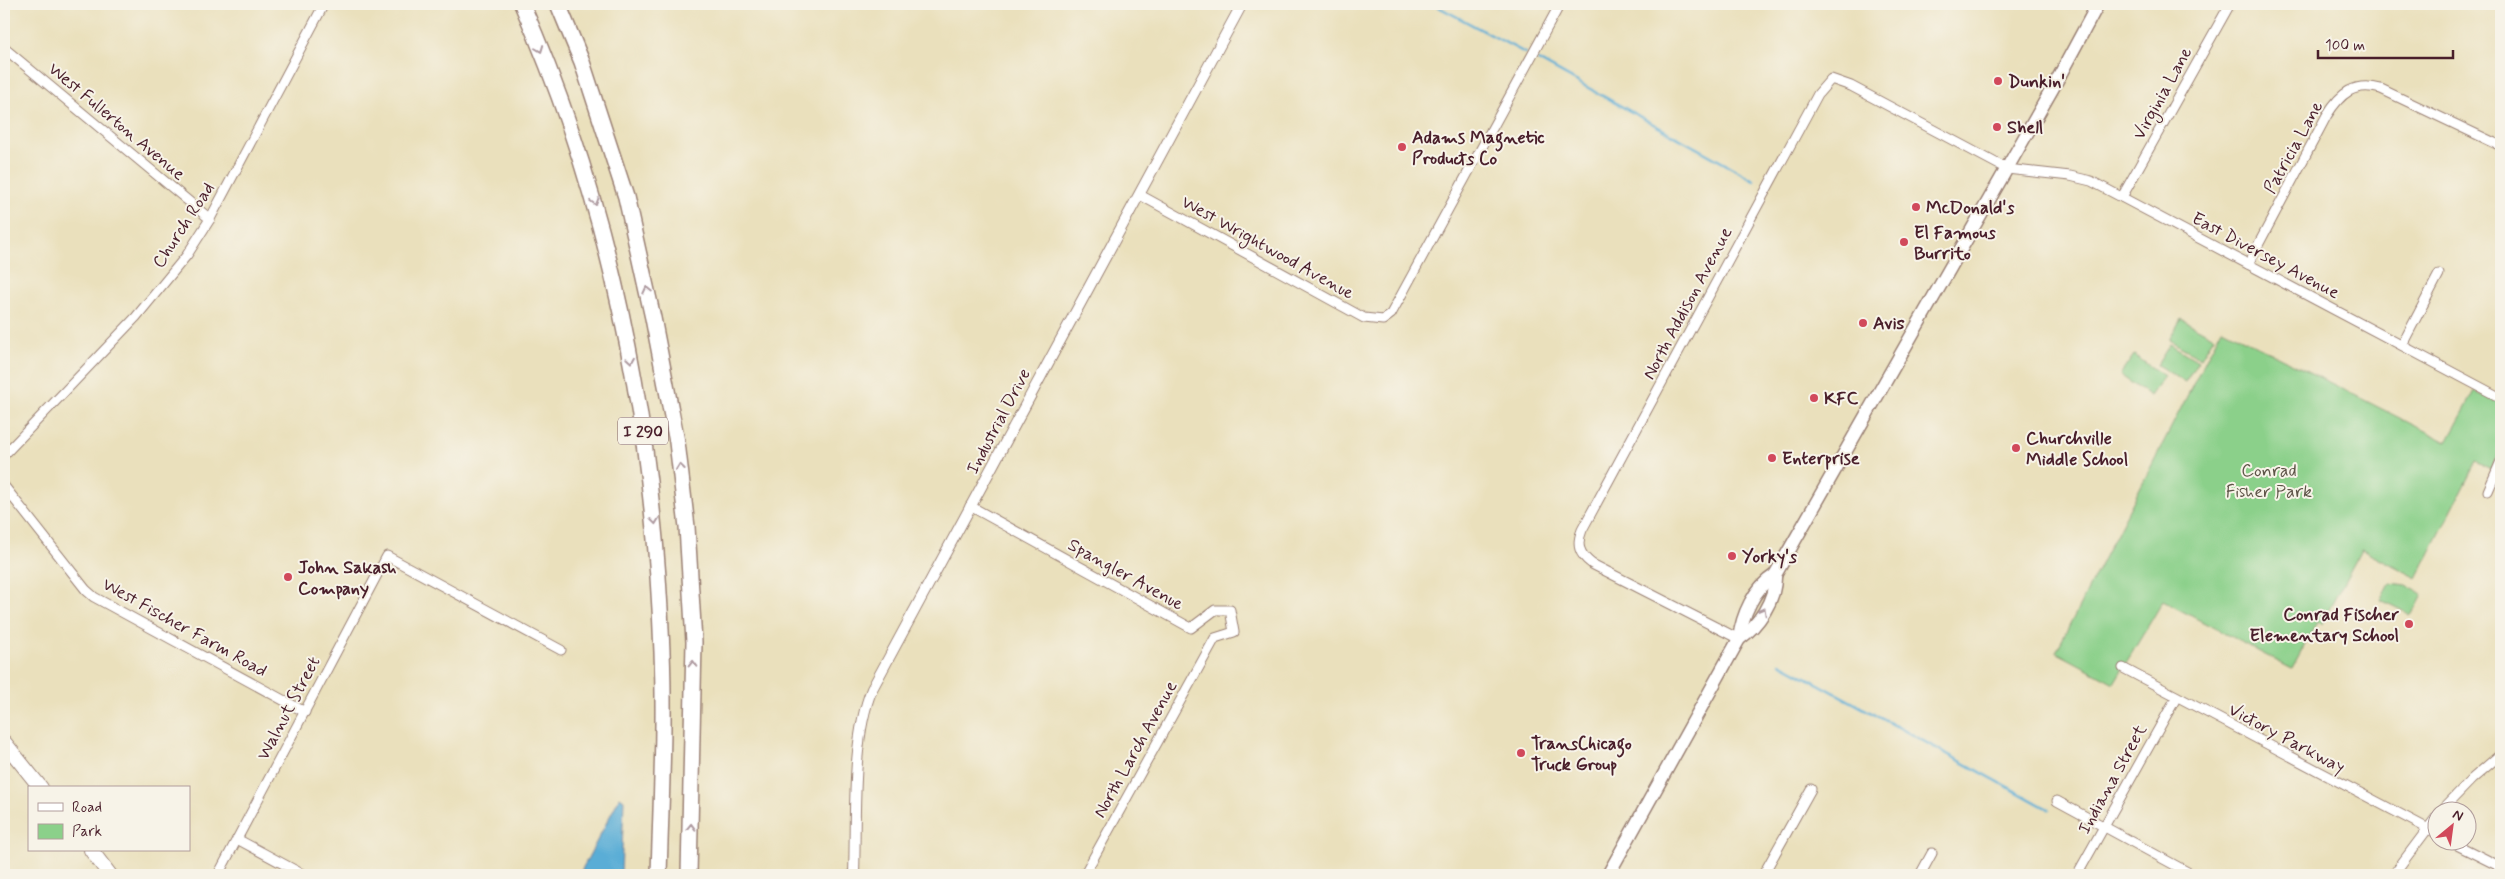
<svg xmlns="http://www.w3.org/2000/svg" width="2505" height="879" font-family="Mynerve,sans-serif">
<rect width="100%" height="100%" fill="#f7f3e8"/>
<filter id="ink" filterUnits="userSpaceOnUse"><feTurbulence type="fractalNoise" baseFrequency=".02" numOctaves="2"/><feDisplacementMap in="SourceGraphic" scale="10" xChannelSelector="R" yChannelSelector="G"/><feConvolveMatrix kernelMatrix="1 2 1 2 8 2 1 2 1" color-interpolation-filters="sRGB"/></filter>
<filter id="wash" filterUnits="userSpaceOnUse"><feTurbulence type="fractalNoise" baseFrequency=".0096" numOctaves="4" result="noise"/><feDisplacementMap in="SourceGraphic" scale="20" xChannelSelector="R" yChannelSelector="G"/><feGaussianBlur stdDeviation="1.12" result="paint"/><feColorMatrix in="noise" values="0 0 0 0 0 0 0 0 0 0 0 0 0 0 0 0 0 1.4 0 .05"/><feComposite in="paint" operator="in"/></filter>
<g filter="url(#wash)">
<rect width="100%" height="100%" fill="#eae0bc"/>
<g fill="#8bd08a" stroke="#6a785a">
<path d="M2181,319l33,18 -13,21 -32,-18z"/>
<path d="M2222,328l225,114 28,-51 26,12v44l-10,22 -15,-7 -59,116 -55,-29 -41,75 -4,-2 -25,47 -129,-68 -49,82 -58,-31z"/>
<path d="M2170,344l28,17 -13,21 -28,-17z"/>
<path d="M2134,355l30,21 -14,20 -30,-21z"/>
<path d="M2390,583l16,2 16,9 -11,21 -30,-15z"/>
</g>
<path fill="#5aadd6" stroke="#526680" d="M620,797l4,3 -3,75h-42z"/>
<g fill="none" stroke-linecap="round" stroke-linejoin="round">
<g stroke="#5aadd6" stroke-width="2.5">
<path d="M1433,4l92,49"/>
<path d="M1538,60l216,120"/>
<path d="M1780,663l270,147"/>
</g>
</g>
</g>
<g filter="url(#ink)">
<g fill="none" stroke-linecap="round" stroke-linejoin="round">
<defs>
<g id="minor">
<path d="M4,48l206,171"/>
<path d="M1140,195l224,123 19,2 8,-6 169,-310"/>
<path d="M2122,197l108,-193"/>
<path d="M2248,264l79,-149c13,-21 27,-34 54,-26l120,57"/>
<path d="M2402,345l37,-71"/>
<path d="M4,455l132,-138 51,-62 23,-36 114,-215"/>
<path d="M4,486l82,104 8,7 211,115"/>
<path d="M2488,491l13,-30"/>
<path d="M970,506l221,122 24,-18h15l4,22 -19,6 -131,237"/>
<path d="M1739,639l-147,-75c-13,-10 -16,-19 -10,-34l236,-436 13,-15 20,7 156,83 63,7 21,5 410,217"/>
<path d="M2123,668l315,166"/>
<path d="M2057,801l136,74"/>
<path d="M2440,812l32,-33 29,-25"/>
<path d="M237,839l67,36"/>
<path d="M2451,842l50,25"/>
<path d="M218,875l169,-319 174,94"/>
<path d="M1763,875l48,-86"/>
<path d="M1920,875l12,-22"/>
<path d="M2077,875l99,-177"/>
<path d="M2393,875l45,-60"/>
</g>
<path id="tertiary" d="M854,875c2,-56 -3,-136 18,-186l370,-685"/>
<g id="secondary">
<path d="M1739,639c19,-13 37,-39 36,-64"/>
<path d="M1608,875l131,-236c3,-24 15,-51 36,-64l280,-491 43,-80"/>
</g>
<g id="primary">
<path d="M4,742l37,46"/>
<path d="M91,850l19,25"/>
</g>
<g id="motorway">
<path d="M522,4c90,205 132,424 140,648 3,74 -1,149 -3,223"/>
<path d="M558,4l24,58 44,135 27,121 24,124 10,85 7,115 -5,233"/>
</g>
</defs>
<use href="#minor" stroke="#9a8074" stroke-width="11"/>
<use href="#tertiary" stroke="#9a8074" stroke-width="12"/>
<use href="#secondary" stroke="#9a8074" stroke-width="15"/>
<use href="#primary" stroke="#9a8074" stroke-width="16"/>
<use href="#motorway" stroke="#9a8074" stroke-width="18"/>
<use href="#minor" stroke="#fff" stroke-width="9"/>
<use href="#tertiary" stroke="#fff" stroke-width="10"/>
<use href="#secondary" stroke="#fff" stroke-width="12"/>
<use href="#primary" stroke="#fff" stroke-width="14"/>
<use href="#motorway" stroke="#fff" stroke-width="15"/>
</g>
<defs><path id="oneway-chevron" d="M-2-3.5L2.5 0L-2 3.5" fill="none" stroke-width="1.6" stroke-linecap="round" stroke-linejoin="round" transform="scale(1.25)"/></defs>
<g stroke="#ae9aa0">
<use href="#oneway-chevron" transform="translate(540 49) rotate(69)"/>
<use href="#oneway-chevron" transform="translate(595 202) rotate(74)"/>
<use href="#oneway-chevron" transform="translate(647 290) rotate(-103)"/>
<use href="#oneway-chevron" transform="translate(631 360) rotate(81)"/>
<use href="#oneway-chevron" transform="translate(680 467) rotate(-97)"/>
<use href="#oneway-chevron" transform="translate(655 521) rotate(83)"/>
<use href="#oneway-chevron" transform="translate(1763 611) rotate(-62)"/>
<use href="#oneway-chevron" transform="translate(693 664) rotate(-89)"/>
<use href="#oneway-chevron" transform="translate(691 827) rotate(-89)"/>
</g>
</g>
<g fill="#d1495b" stroke="#f7f3e8" stroke-width="2">
<circle cx="1998" cy="81" r="5"/>
<circle cx="1997" cy="127" r="5"/>
<circle cx="1402" cy="147" r="5"/>
<circle cx="1916" cy="207" r="5"/>
<circle cx="1904" cy="242" r="5"/>
<circle cx="1863" cy="323" r="5"/>
<circle cx="1814" cy="398" r="5"/>
<circle cx="2016" cy="448" r="5"/>
<circle cx="1772" cy="458" r="5"/>
<circle cx="1732" cy="556" r="5"/>
<circle cx="288" cy="577" r="5"/>
<circle cx="2409" cy="624" r="5"/>
<circle cx="1521" cy="753" r="5"/>
</g>
<g text-anchor="middle" stroke-width="4" stroke-linejoin="round" paint-order="stroke">
<rect fill="#f7f3e8" stroke="#7e5f64" stroke-width="1" x="618" y="417.5" width="50" height="27" rx="4"/>
<g font-size="16" font-weight="bold" fill="#4a1f2b">
<text x="643" y="437">I 290</text>
</g>
<g font-size="18" font-weight="bold" fill="#4a1f2b" stroke="#f7f3e8" text-anchor="start">
<text x="2008" y="87">Dunkin'</text>
<text x="2007" y="133">Shell</text>
<text x="1412" y="143">Adams Magnetic<tspan x="1412" dy="21">Products Co</tspan></text>
<text x="1926" y="213">McDonald's</text>
<text x="1914" y="238">El Famous<tspan x="1914" dy="21">Burrito</tspan></text>
<text x="1873" y="329">Avis</text>
<text x="1824" y="404">KFC</text>
<text x="2026" y="444">Churchville<tspan x="2026" dy="21">Middle School</tspan></text>
<text x="1782" y="464">Enterprise</text>
<text x="1742" y="562">Yorky's</text>
<text x="298" y="573">John Sakash<tspan x="298" dy="21">Company</tspan></text>
<text x="2399" y="620" text-anchor="end">Conrad Fischer<tspan x="2399" dy="21">Elementary School</tspan></text>
<text x="1531" y="749">TransChicago<tspan x="1531" dy="21">Truck Group</tspan></text>
</g>
<g font-size="18" fill="#4a1f2b" stroke="#f7f3e8">
<text transform="translate(2162 93) rotate(-61)" y="6">Virginia Lane</text>
<text transform="translate(117 121) rotate(40)" y="6">West Fullerton Avenue</text>
<text transform="translate(2293 147) rotate(-61)" y="6">Patricia Lane</text>
<text transform="translate(183 225) rotate(-57)" y="6">Church Road</text>
<text transform="translate(1268 247) rotate(29)" y="6">West Wrightwood Avenue</text>
<text transform="translate(2266 255) rotate(28)" y="6">East Diversey Avenue</text>
<text transform="translate(1687 303) rotate(-62)" y="6">North Addison Avenue</text>
<text transform="translate(998 421) rotate(-62)" y="6">Industrial Drive</text>
<text transform="translate(1126 574) rotate(29)" y="6">Spangler Avenue</text>
<text transform="translate(185 627) rotate(29)" y="6">West Fischer Farm Road</text>
<text transform="translate(288 708) rotate(-62)" y="6">Walnut Street</text>
<text transform="translate(2287 738) rotate(28)" y="6">Victory Parkway</text>
<text transform="translate(1135 749) rotate(-61)" y="6">North Larch Avenue</text>
<text transform="translate(2112 779) rotate(-61)" y="6">Indiana Street</text>
</g>
<g font-size="18" fill="#5e5448" stroke="#f7f3e8">
<text x="2269" y="476">Conrad<tspan x="2269" dy="21">Fisher Park</tspan></text>
</g>
</g>
<rect width="2505" height="879" fill="none" stroke="#f7f3e8" stroke-width="20"/>
<rect x="28" y="786" width="162" height="65" fill="#f7f3e8" stroke="#b29e9c"/>
<rect x="38" y="803" width="25" height="8" fill="#ffffff" stroke="#b29e9c"/>
<text x="72" y="812" font-size="15" fill="#4a1f2b">Road</text>
<rect x="38" y="824" width="25" height="15" fill="#8bd08a" stroke="#b29e9c"/>
<text x="72" y="836" font-size="15" fill="#4a1f2b">Park</text>
<g transform="translate(2452 826) rotate(29)"><circle r="24" fill="#f7f3e8" stroke="#b29e9c"/>
<path d="M0-4L9 19L0 12L-9 19Z" fill="#d1495b"/>
<text y="-8" font-size="14" font-weight="bold" text-anchor="middle" fill="#4a1f2b">N</text>
</g>
<path d="M2318 50v8h135v-8" fill="none" stroke="#4a1f2b" stroke-width="2.5"/>
<text x="2325" y="50" font-size="15" fill="#4a1f2b" stroke="#f7f3e8" stroke-width="4" paint-order="stroke">100 m</text>
</svg>
